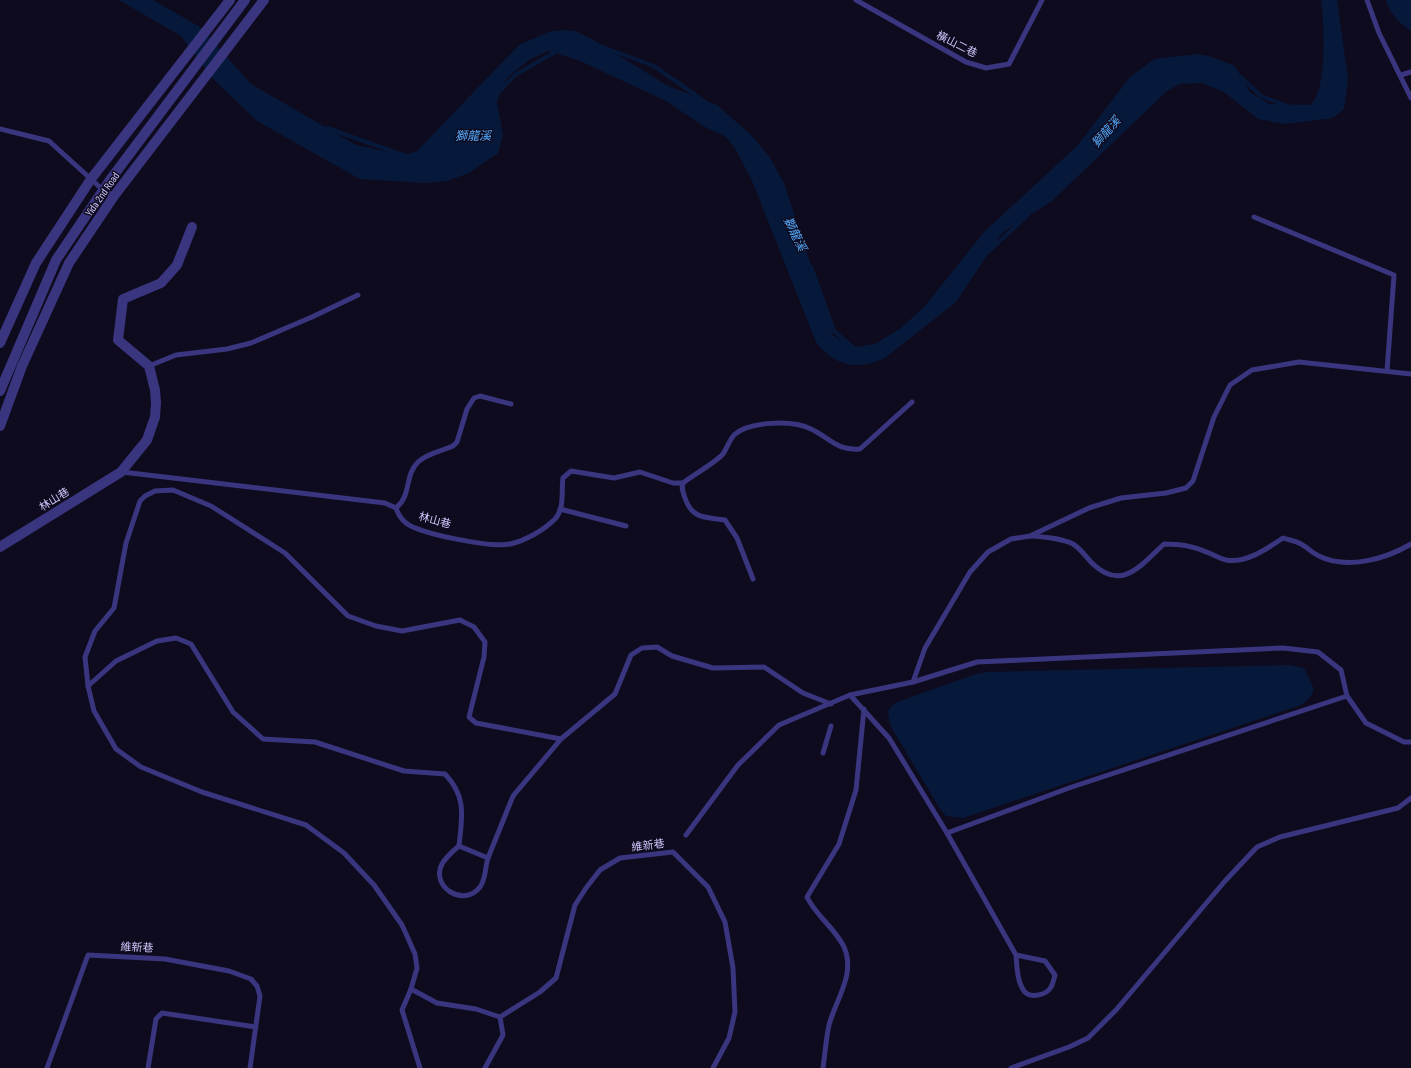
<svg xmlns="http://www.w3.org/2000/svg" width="1411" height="1068" font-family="'Sofia Sans Condensed','Noto Sans TC',sans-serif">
<rect width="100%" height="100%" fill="#0f0b1e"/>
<g fill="#07193b">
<path d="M119,0h34l47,27 51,57 105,61 48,10 13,-4 102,-106 29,-13 15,-2 12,1 17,8 76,47 49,19 34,30 18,21 15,27 47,144 1,8 23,12 20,-3 26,-16 24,-22 59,-74 93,-86 53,-69 24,-18 44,-5 11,2 26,10 15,26 19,12 41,1c18,-13 14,-84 11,-105h16l11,79 -4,30 -11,9 -48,6 -27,-5 -34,-27 -22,-9 -22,1 -13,7 -115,110 -50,32 -46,69 -71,56c-28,13 -51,8 -69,-16l-63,-159 -18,-35 -9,-11 -21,-10 -39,-26 -88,-41 -30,-9 -19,9 -21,17 -8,14 -3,12 6,32 -5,18 -29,20 -22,8 -22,2 -65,-4 -103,-58 -45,-43 -31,-42z"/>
<path d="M1386,0h25v31c-11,-7 -22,-18 -25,-31z"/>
<path d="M1290,665l14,3c7,18 18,21 -3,37l-338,113 -17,-2 -6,-7 -50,-84 -2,-14 4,-5 5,-4 79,-28 12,-2z"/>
</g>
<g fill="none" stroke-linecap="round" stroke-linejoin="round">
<g stroke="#07193b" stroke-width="4">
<path d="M603,47l51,19 50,35"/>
<path d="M1241,77l20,19 26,10"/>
<path d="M498,93l17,-18 42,-24"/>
<path d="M327,128l79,28"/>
<path d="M988,252l40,-37"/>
<path d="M811,267l23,64 21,18"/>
</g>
<g stroke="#39357e" stroke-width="5">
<path d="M856,0l110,62 20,6 23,-4 33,-64"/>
<path d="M1367,0l12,33 32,65"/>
<path d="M1401,75l10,-3"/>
<path d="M0,129l49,12 54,49 11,6"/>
<path d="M1254,217l140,58 -7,96"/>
<path d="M149,366l27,-11 51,-6 24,-6 61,-26 46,-22"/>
<path d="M122,472l263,31 11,5c2,6 5,11 10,15 14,11 86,25 104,21 15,-3 34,-14 45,-25 10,-11 6,-28 8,-41l8,-7 43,7 26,-6 33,11h10"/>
<path d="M396,508c16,-13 8,-32 22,-46 9,-9 24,-11 35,-16l4,-4 10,-33 7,-11 6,-2 31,8"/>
<path d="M560,509l66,17"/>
<path d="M1031,536c13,1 29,2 42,8 7,4 14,14 20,20 29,28 49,0 71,-20 17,0 29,2 45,9 5,2 12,6 17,7 20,4 42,-12 57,-22 6,2 13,3 18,6 6,3 11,9 18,12 28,14 67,3 92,-12"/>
<path d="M753,579l-16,-41 -12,-18c-20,-3 -33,-1 -40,-22 -2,-6 -4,-10 -2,-15 10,-8 32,-20 40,-29 4,-6 6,-13 11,-19 15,-14 59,-15 77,-6 19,9 26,22 49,20l52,-47"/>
<path d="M913,682l12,-34 45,-76 18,-20 23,-13 19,-3 59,-28 32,-10 45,-5 20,-5 7,-7 21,-64 16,-32 22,-15 47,-8 112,12"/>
<path d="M88,686l28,-25 41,-20 19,-3 15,6 42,68 30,27 52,3 89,29 41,3c22,23 17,43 14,72l29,12 25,-62 48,-57 54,-45 16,-39 11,-7 15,-1 15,9 41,12 51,-1 39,26 28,11"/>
<path d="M850,695l39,43 58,95 69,122c1,12 1,26 8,36 6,8 23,4 27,-4 2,-3 3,-9 4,-12l-10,-14 -29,-6"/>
<path d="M823,753l8,-27"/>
<path d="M947,833l122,-45 278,-92"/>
<path d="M686,835l52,-70 41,-40 71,-30 63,-13 64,-20 306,-14 35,4 23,18 6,26 19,27 38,19h7"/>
<path d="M459,846c-6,5 -13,11 -17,18 -12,23 22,44 38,23 6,-8 5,-20 8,-29"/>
<path d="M411,989l26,14 39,6 24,8 3,18 -18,33"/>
<path d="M500,1017l40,-25 16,-14 19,-73 11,-17 14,-18 20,-12 53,-6 35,35 17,35 8,46 2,44 -6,26 -16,30"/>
<path d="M47,1068l41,-113 77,4 64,12 22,8 6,7 3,10 -10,72"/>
<path d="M148,1068l8,-49 6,-6 94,14"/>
<path d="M420,1068l-18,-58 9,-21 6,-21 -2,-14 -13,-29 -28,-40 -30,-32 -38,-28 -104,-33 -61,-25 -25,-18 -22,-38 -6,-25 -3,-29 10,-26 19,-23 12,-65 14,-42 5,-5 10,-5 18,-1 38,16 74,47 63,63 28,10 26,5 58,-11 14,7 11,15 -1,15 -15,60 7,6 85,16"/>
<path d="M823,1068c2,-14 3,-29 6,-43 7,-26 27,-51 15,-78 -9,-19 -28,-31 -37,-50l32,-53 17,-54 8,-81"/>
<path d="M1011,1068l58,-21 19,-9 28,-28 109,-129 32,-34 23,-10 118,-29 13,-10"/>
</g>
<g stroke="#39357e" stroke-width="10">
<path d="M0,343l36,-80 55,-84 139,-179"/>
<path d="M0,426l22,-60 47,-103 45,-67 150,-196"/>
<path d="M0,547l121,-75 26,-32 8,-23 1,-14 -1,-13 -6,-24 -31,-26 5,-41 38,-16 16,-18 15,-38"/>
</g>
<path stroke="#39357e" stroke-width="10" d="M0,391l56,-131 54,-80 135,-180"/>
</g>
<g text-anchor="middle" stroke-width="3" stroke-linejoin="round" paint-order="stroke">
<g font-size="11" fill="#d0c8ff" stroke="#0f0b1e">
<text transform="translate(957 44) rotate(27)" y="4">橫山二巷</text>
<text transform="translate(102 194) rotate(-55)" y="4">Yida 2nd Road</text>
<text transform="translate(54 499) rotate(-32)" y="4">林山巷</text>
<text transform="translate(435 520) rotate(15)" y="4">林山巷</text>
<text transform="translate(648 845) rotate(-7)" y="4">維新巷</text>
<text transform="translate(137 947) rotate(3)" y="4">維新巷</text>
</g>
<g font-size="12" font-style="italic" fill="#56acff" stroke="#0f0b1e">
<text transform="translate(1106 132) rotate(-48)" y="4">獅龍溪</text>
<text x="473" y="140">獅龍溪</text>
<text transform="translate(795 234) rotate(64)" y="4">獅龍溪</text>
</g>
</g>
</svg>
